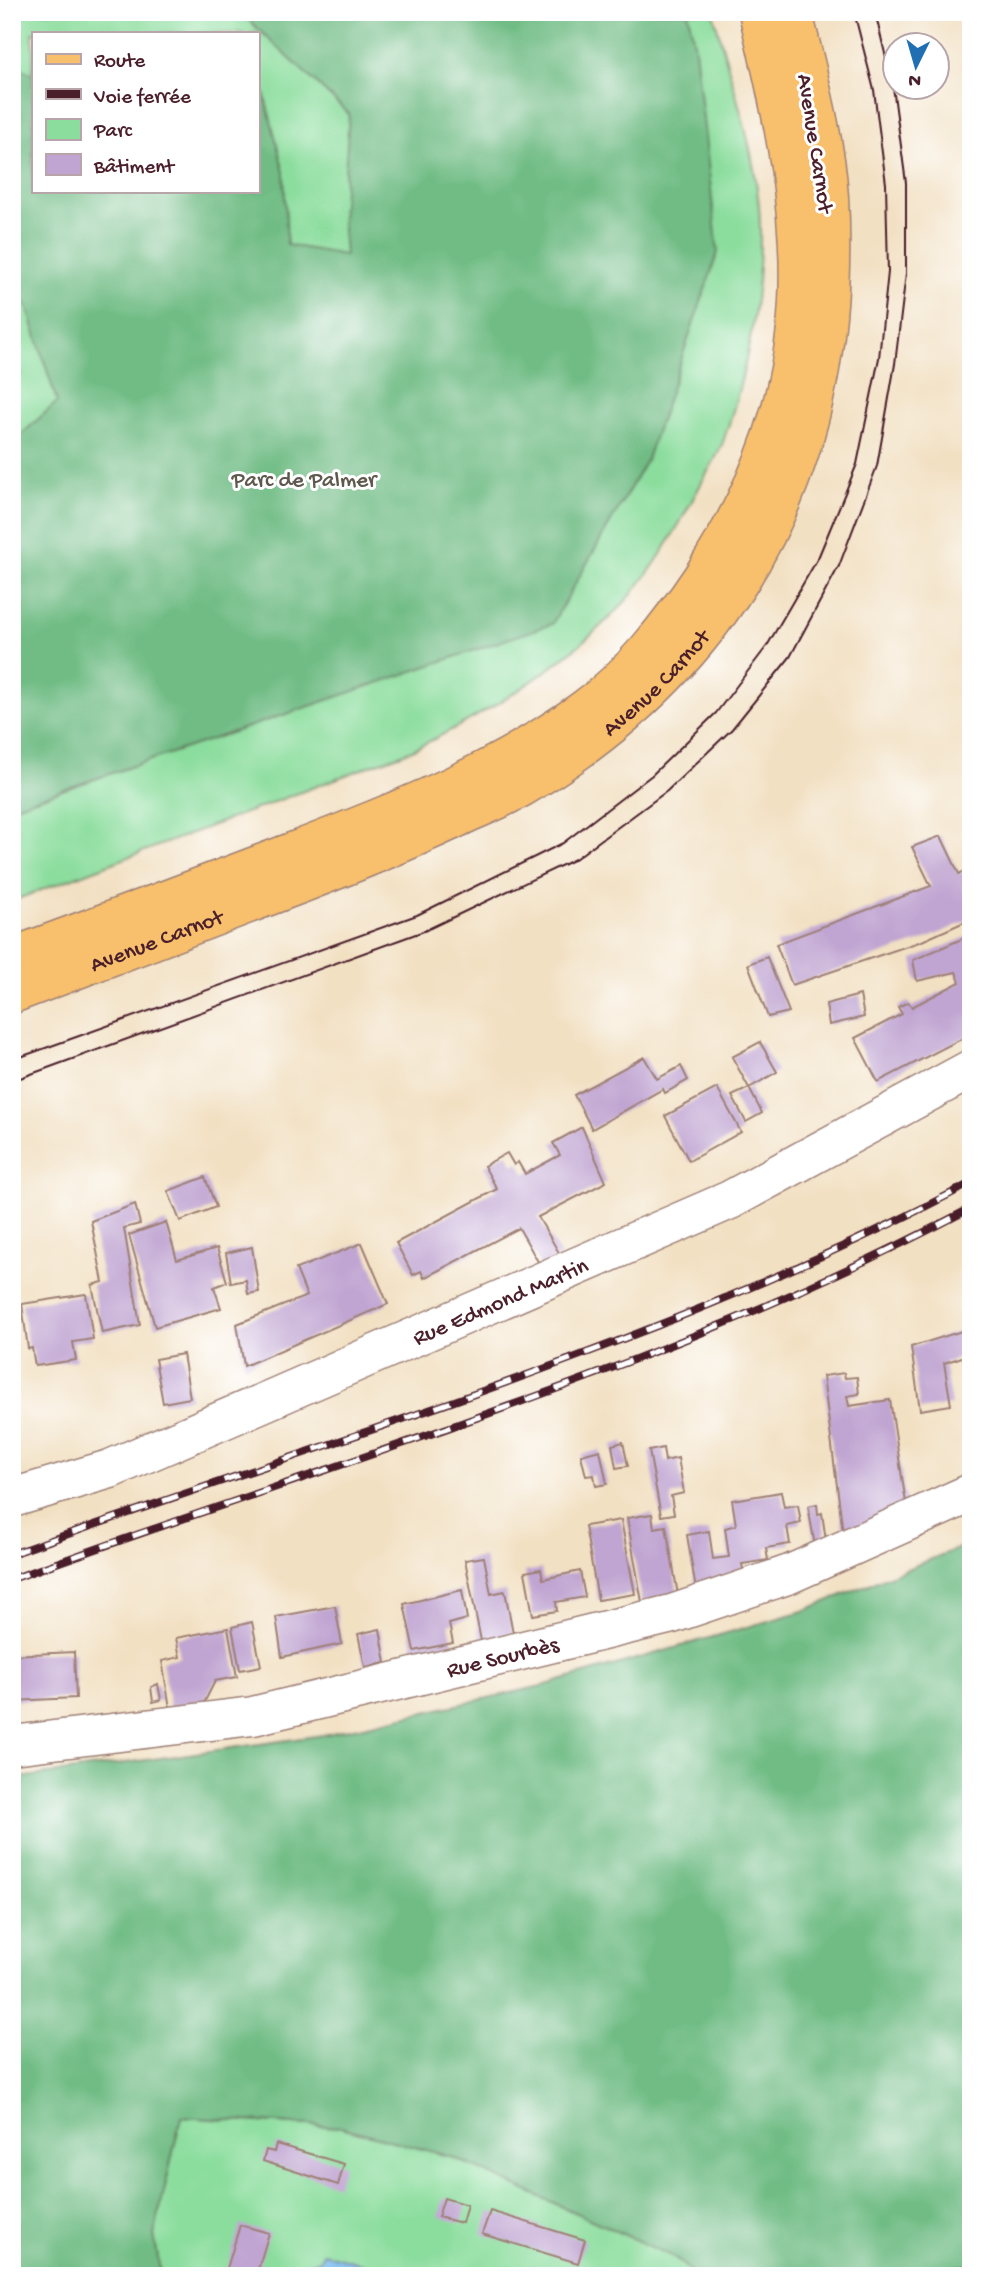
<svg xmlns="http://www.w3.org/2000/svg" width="983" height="2288" font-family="'Gochi Hand',sans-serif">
<rect width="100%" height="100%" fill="#fff"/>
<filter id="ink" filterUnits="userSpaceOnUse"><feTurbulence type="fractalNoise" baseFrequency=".0143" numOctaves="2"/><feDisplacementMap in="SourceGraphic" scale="14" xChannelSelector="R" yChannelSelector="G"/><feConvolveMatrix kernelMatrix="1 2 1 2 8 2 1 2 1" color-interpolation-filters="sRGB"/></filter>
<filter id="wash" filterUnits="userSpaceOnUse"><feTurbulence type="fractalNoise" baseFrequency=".00686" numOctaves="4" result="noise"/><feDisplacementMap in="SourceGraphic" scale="28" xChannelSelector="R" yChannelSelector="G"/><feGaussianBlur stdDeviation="1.57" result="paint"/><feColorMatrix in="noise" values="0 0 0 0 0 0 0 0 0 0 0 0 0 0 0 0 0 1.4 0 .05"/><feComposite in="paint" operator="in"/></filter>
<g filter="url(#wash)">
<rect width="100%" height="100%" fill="#f2e0c2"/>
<g fill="#8bdd9d" stroke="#6a7e64" stroke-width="2" fill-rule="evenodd">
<path d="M12,12h701c17,67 47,148 47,217 1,70 -14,147 -37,213 -5,14 -15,28 -22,42 -23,43 -47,88 -81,123 -60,62 -132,106 -208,143l-400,151zM33,33h224v158h-224z"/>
<path d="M181,2117l160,10 111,30 222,100 22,19h-535l-7,-41z"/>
<path d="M971,2265v11h-100z"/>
</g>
<g fill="#70bc84" stroke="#5d6e58" stroke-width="2">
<path d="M240,12h448l7,36 23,204 -71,207 -95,165 -540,183v-364l45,-41 -30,-96 -15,-18v-223l21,9v117h224v-108l5,2 22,87 3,73 58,10 -3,-36 7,-105z"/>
<path d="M971,1543v722l-100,11h-175l-22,-19 -222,-100 -111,-30 -160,-10 -27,118 7,41h-149v-497l311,-44 223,-50 257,-74z"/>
</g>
<path fill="#76bbec" stroke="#606d8c" stroke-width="2" d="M323,2253l68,19 -2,4h-83l2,-12 12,-4z"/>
<g id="blocks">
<g fill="#c0a4d1">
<path d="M941,836l18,38 12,-6v51l-49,22 -130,44 -16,-41 155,-58 -19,-39z"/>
<path d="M971,935v99l-93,48 -23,-44 47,-24 -4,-7 10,-5 4,5 48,-25 -4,-10 -39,9 -4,-21z"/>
<path d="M767,957l22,55 -21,5 -20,-53z"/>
<path d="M860,995l4,22 -35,8 -3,-21z"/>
<path d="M760,1042l17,30 -28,16 -17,-31z"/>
<path d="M644,1057l13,22 24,-13 7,14 -23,13 -2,-4 -71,40 -18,-34z"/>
<path d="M717,1088l24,44 -52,29 -24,-45z"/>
<path d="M749,1088l13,25 -16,9 -14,-26z"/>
<path d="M582,1127l24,55 -68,35 23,39 -20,11 -22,-39 -95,50 -3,-7 -8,4 -17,-32 101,-54 -13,-23 23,-13 7,12 4,-3 7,12 35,-19 -7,-12z"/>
<path d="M205,1177l11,30 -36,14 -12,-30z"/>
<path d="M135,1204l5,20 -16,4 16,97 -38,8 -10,-48 11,-3 -12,-61z"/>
<path d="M166,1222l11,38 40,-12 10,34 -13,5 7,21 -66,19 -26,-92z"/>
<path d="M362,1243l26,61 -144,62 -7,-42 70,-28 -11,-27z"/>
<path d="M252,1247l7,45 -11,2 -2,-14 -15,3 -5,-30z"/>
<path d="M86,1294l7,45 -20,3 3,18 -41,6 -3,-18 -4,1 -6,-45z"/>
<path d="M971,1328v26l-27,9 7,42 -31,5 -9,-63z"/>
<path d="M183,1354l7,44 -27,5 -8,-44z"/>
<path d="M844,1373l1,5 12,-1 2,17 -12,2 2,10 41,-6 16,103 -63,30 -20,-157z"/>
<path d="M623,1442l5,24 -12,2 -4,-23z"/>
<path d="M663,1448l2,13 13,-3 6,35 -13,3 3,18 -13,2 -12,-65z"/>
<path d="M600,1450l7,34 -11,2 -2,-11 -8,1 -5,-21z"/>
<path d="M781,1492l3,15 14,-2 3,18 -14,3 3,18 -24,4 2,12 -26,4 2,11 -48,15 -9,-55 22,-4 4,28 16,-2 -4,-29 11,-3 -4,-25z"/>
<path d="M817,1504l1,10 4,-1 4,28 -11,5 -7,-40z"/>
<path d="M652,1514l2,14 12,-2 12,69 -36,7 -15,-84z"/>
<path d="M621,1520l14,74 -37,6 -13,-74z"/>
<path d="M484,1557l7,37 14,-3 9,47 -32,8 -17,-86z"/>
<path d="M541,1569l2,10 37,-8 5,26 -29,5 1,9 -24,4 -8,-43z"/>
<path d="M462,1590l5,29 -18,5 4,19 -39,8 -10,-47z"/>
<path d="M335,1606l7,38 -60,13 -6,-40z"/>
<path d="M252,1622l9,44 -21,4 -8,-43z"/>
<path d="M228,1628l9,49 -22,4 -11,22 -34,5 -8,-47 18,-4 -4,-19z"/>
<path d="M380,1629l6,34 -21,4 -7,-33z"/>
<path d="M74,1652l2,46 -64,3v-46z"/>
<path d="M158,1684l3,16 -8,2 -2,-15z"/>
<path d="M276,2144l68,20 -6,21 -75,-24 3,-11 8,2z"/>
<path d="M444,2198l23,7 -5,18 -24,-6z"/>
<path d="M490,2211l95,29 -7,23 -96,-29z"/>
<path d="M240,2225l29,8 -13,43 -31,-1z"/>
</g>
</g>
</g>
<g filter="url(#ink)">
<use href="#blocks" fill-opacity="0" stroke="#9e8076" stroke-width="2"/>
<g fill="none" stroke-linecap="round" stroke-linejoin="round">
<defs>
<g id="minor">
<path id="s1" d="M12,1498l98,-29 620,-269 241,-131"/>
<path id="s2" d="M12,1745l241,-29 419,-102 118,-40 181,-81"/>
</g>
<g id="major">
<path d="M12,957c88,-32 175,-65 262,-98 107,-41 215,-81 308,-148 49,-35 88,-86 121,-135 127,-196 108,-348 55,-564"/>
<path id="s3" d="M12,994c97,-37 194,-74 291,-111 57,-22 113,-45 167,-71 20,-9 41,-17 59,-29 217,-132 314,-334 300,-586 -4,-62 -22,-124 -36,-185"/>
</g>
</defs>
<use href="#minor" stroke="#9e8076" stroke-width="41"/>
<use href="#major" stroke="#9e8076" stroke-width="41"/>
<use href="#minor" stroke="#fff" stroke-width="38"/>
<use href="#major" stroke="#f8bf6c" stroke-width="38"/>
<g stroke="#4a1f2b" stroke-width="2">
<path d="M12,1060l405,-145 146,-72 89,-68 64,-62 51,-67 51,-88 39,-94 22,-106 9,-86 -2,-88 -12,-94 -20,-78"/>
<path d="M12,1081l412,-150 151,-72 92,-68 65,-62 58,-72 49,-91 38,-100 18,-102 11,-91v-90l-13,-96 -18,-75"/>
</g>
<defs>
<g id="rail">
<path d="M12,1554c322,-116 655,-210 959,-371"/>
<path d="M12,1579c321,-117 656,-210 959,-371"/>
</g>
</defs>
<use href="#rail" stroke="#4a1f2b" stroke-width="8"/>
<use href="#rail" stroke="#fff" stroke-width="5" stroke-dasharray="16" stroke-linecap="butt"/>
</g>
</g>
<g text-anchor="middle" stroke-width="6" stroke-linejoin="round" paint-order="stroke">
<g font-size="23" fill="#4a1f2b" stroke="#fff">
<text transform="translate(817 143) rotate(81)" y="8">Avenue Carnot</text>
<text dy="8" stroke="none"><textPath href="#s3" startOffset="721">Avenue Carnot</textPath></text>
<text dy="8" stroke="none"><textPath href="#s3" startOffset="154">Avenue Carnot</textPath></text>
<text dy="8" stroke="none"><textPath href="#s1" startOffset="527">Rue Edmond Martin</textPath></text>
<text dy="8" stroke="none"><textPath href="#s2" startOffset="499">Rue Sourbès</textPath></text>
</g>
<g font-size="23" fill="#5e584d" stroke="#fff">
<text x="304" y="486">Parc de Palmer</text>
</g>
</g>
<rect width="983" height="2288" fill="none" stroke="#fff" stroke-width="42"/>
<rect x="32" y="32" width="228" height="161" fill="#ffffff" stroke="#b7a5aa" stroke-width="2"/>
<rect x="46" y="54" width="35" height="10" fill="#f8bf6c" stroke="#b7a5aa" stroke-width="2"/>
<text x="94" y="66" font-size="21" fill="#4a1f2b">Route</text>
<rect x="46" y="89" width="35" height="10" fill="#4a1f2b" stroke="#b7a5aa" stroke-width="2"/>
<text x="94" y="102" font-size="21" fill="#4a1f2b">Voie ferrée</text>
<rect x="46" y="119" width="35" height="21" fill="#8bdd9d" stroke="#b7a5aa" stroke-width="2"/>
<text x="94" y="136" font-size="21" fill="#4a1f2b">Parc</text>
<rect x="46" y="154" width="35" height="21" fill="#c0a4d1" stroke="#b7a5aa" stroke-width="2"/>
<text x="94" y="172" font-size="21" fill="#4a1f2b">Bâtiment</text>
<g transform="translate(916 66) rotate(185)"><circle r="33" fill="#ffffff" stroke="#b7a5aa" stroke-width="2"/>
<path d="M0-5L12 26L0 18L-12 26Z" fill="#1f6fb2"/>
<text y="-10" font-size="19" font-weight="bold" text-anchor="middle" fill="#4a1f2b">N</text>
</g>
</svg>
